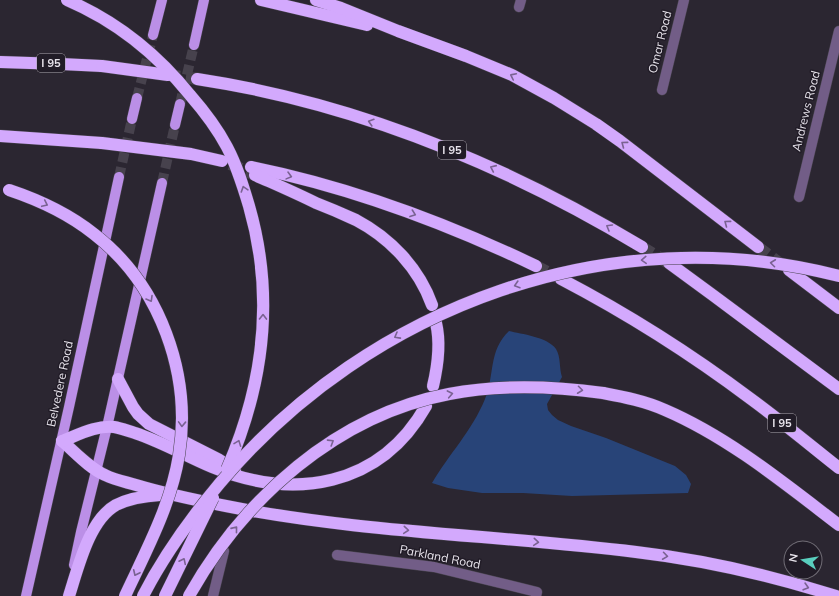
<svg xmlns="http://www.w3.org/2000/svg" width="839" height="596" font-family="Mulish,sans-serif">
<rect width="100%" height="100%" fill="#2b2631"/>
<path fill="#284478" d="M509,331c12,3 39,6 47,18 5,8 3,19 6,28l-15,27 1,6 4,5 6,5 13,6 35,12 69,28 11,9 5,9 -3,9 -116,3 -49,-3h-41l-34,-5 -16,-5c17,-29 40,-52 53,-84 10,-24 3,-48 24,-68z"/>
<g fill="none" stroke-linecap="round" stroke-linejoin="round">
<g stroke="#47424d" stroke-width="10" stroke-dasharray="10 5" stroke-linecap="butt">
<path d="M137,98l16,-63"/>
<path d="M180,104l14,-59"/>
<path d="M119,177l13,-58"/>
<path d="M162,183l13,-58"/>
</g>
<g stroke="#47424d" stroke-width="12" stroke-dasharray="12 6" stroke-linecap="butt">
<path d="M168,75l29,4"/>
<path d="M230,164l25,11"/>
<path d="M642,247l26,16"/>
<path d="M758,247l28,21"/>
<path d="M536,266l25,13"/>
</g>
<defs>
<g id="street">
<path d="M519,7l2,-7"/>
<path d="M662,90l22,-90"/>
<path d="M799,197l40,-166"/>
<path d="M337,555l97,12 103,25 -1,4"/>
<path d="M213,596l11,-45"/>
</g>
<g id="primary">
<path d="M153,35l9,-35"/>
<path d="M194,45l10,-45"/>
<path d="M132,119l5,-21"/>
<path d="M175,125l5,-21"/>
<path d="M74,565l7,-33 26,-105 55,-244"/>
<path d="M26,596l43,-189 50,-230"/>
</g>
<g id="highway">
<path d="M261,0l106,25"/>
<path d="M316,0l25,8 57,23 68,25 46,19 42,23 42,26 24,17 138,106"/>
<path d="M0,62l61,2 41,2"/>
<path d="M197,79c158,24 309,86 445,168"/>
<path d="M0,136l102,7"/>
<path d="M251,167c99,20 195,56 285,99"/>
<path d="M255,175c20,9 41,18 61,28 13,5 27,11 40,17 34,18 63,48 76,85"/>
<path d="M669,263l45,33 125,93"/>
<path d="M789,270l50,38"/>
<path d="M561,279c67,35 130,75 190,120 30,22 59,46 88,69"/>
<path d="M118,379l15,28 5,7 11,10 69,35 17,11"/>
<path d="M433,386c5,-21 8,-42 3,-63"/>
<path d="M603,393c21,4 42,8 62,17 63,27 119,73 174,115"/>
<path d="M62,441c13,11 27,27 43,34 10,5 21,7 31,10 30,9 59,15 90,21 135,27 274,29 410,46 68,8 134,23 200,44"/>
<path d="M62,441c16,-6 35,-16 52,-14 7,1 14,4 21,6 27,9 51,23 77,34 82,34 168,20 214,-61"/>
<path d="M69,596c9,-28 20,-76 47,-91 14,-7 29,-9 44,-10"/>
</g>
</defs>
<use href="#street" stroke="#49444f" stroke-width="11"/>
<use href="#primary" stroke="#49444f" stroke-width="11"/>
<use href="#highway" stroke="#49444f" stroke-width="13"/>
<use href="#street" stroke="#725d87" stroke-width="10"/>
<use href="#primary" stroke="#bb8fe7" stroke-width="10"/>
<use href="#highway" stroke="#d3a9fd" stroke-width="12"/>
<defs>
<g id="highway-bridge">
<path d="M67,0c49,21 90,54 123,95 14,16 27,33 37,52 10,19 16,39 22,59 26,90 15,178 -22,263"/>
<path d="M102,66l66,9"/>
<path d="M102,143l89,11 31,7"/>
<path d="M9,190c30,10 60,24 85,44 66,51 98,140 85,221 -8,50 -33,96 -54,141"/>
<path d="M143,596c21,-41 47,-77 77,-113 150,-178 391,-266 619,-207"/>
<path d="M165,596l48,-98"/>
<path d="M189,596c55,-98 148,-181 260,-202 52,-10 103,-8 154,-1"/>
</g>
</defs>
<use href="#highway-bridge" stroke="#49444f" stroke-width="13" stroke-linecap="butt"/>
<use href="#highway-bridge" stroke="#d3a9fd" stroke-width="12"/>
</g>
<defs><path id="oneway-chevron" d="M-2-3.5L2.5 0L-2 3.5" fill="none" stroke-width="1.6" stroke-linecap="round" stroke-linejoin="round"/></defs>
<g stroke="#7a6292">
<use href="#oneway-chevron" transform="translate(513 76) rotate(-154)"/>
<use href="#oneway-chevron" transform="translate(371 122) rotate(-163)"/>
<use href="#oneway-chevron" transform="translate(624 144) rotate(-143)"/>
<use href="#oneway-chevron" transform="translate(493 168) rotate(-156)"/>
<use href="#oneway-chevron" transform="translate(289 176) rotate(15)"/>
<use href="#oneway-chevron" transform="translate(244 189) rotate(-108)"/>
<use href="#oneway-chevron" transform="translate(45 204) rotate(25)"/>
<use href="#oneway-chevron" transform="translate(413 214) rotate(20)"/>
<use href="#oneway-chevron" transform="translate(727 223) rotate(-143)"/>
<use href="#oneway-chevron" transform="translate(609 227) rotate(-150)"/>
<use href="#oneway-chevron" transform="translate(644 260) rotate(177)"/>
<use href="#oneway-chevron" transform="translate(773 263) rotate(-173)"/>
<use href="#oneway-chevron" transform="translate(517 285) rotate(163)"/>
<use href="#oneway-chevron" transform="translate(150 299) rotate(60)"/>
<use href="#oneway-chevron" transform="translate(263 317) rotate(-89)"/>
<use href="#oneway-chevron" transform="translate(397 336) rotate(151)"/>
<use href="#oneway-chevron" transform="translate(580 390) rotate(7)"/>
<use href="#oneway-chevron" transform="translate(450 394) rotate(-11)"/>
<use href="#oneway-chevron" transform="translate(182 424) rotate(92)"/>
<use href="#oneway-chevron" transform="translate(331 442) rotate(-32)"/>
<use href="#oneway-chevron" transform="translate(238 443) rotate(-69)"/>
<use href="#oneway-chevron" transform="translate(235 529) rotate(-51)"/>
<use href="#oneway-chevron" transform="translate(406 530) rotate(5)"/>
<use href="#oneway-chevron" transform="translate(536 542) rotate(5)"/>
<use href="#oneway-chevron" transform="translate(665 556) rotate(8)"/>
<use href="#oneway-chevron" transform="translate(183 561) rotate(-64)"/>
<use href="#oneway-chevron" transform="translate(136 573) rotate(115)"/>
<use href="#oneway-chevron" transform="translate(806 587) rotate(16)"/>
</g>
<g text-anchor="middle" stroke-width="3" stroke-linejoin="round" paint-order="stroke">
<g fill="#211c27" stroke="#aca7b0" stroke-width="1">
<rect x="37" y="54" width="28" height="18" rx="3"/>
<rect x="438" y="141" width="28" height="18" rx="3"/>
<rect x="768" y="414" width="28" height="18" rx="3"/>
</g>
<g font-size="11" font-weight="bold" fill="#e7e3eb">
<text x="51" y="67">I 95</text>
<text x="452" y="154">I 95</text>
<text x="782" y="427">I 95</text>
</g>
<g font-size="12" fill="#e7e3eb" stroke="#211c27">
<text transform="translate(660 42) rotate(-76)" y="4">Omar Road</text>
<text transform="translate(806 111) rotate(-76)" y="4">Andrews Road</text>
<text transform="translate(60 384) rotate(-78)" y="4">Belvedere Road</text>
<text transform="translate(440 557) rotate(11)" y="4">Parkland Road</text>
</g>
</g>
<g transform="translate(803 560) rotate(282)"><circle r="19" fill="#211c27" stroke="#706c75"/>
<path d="M0-3L7 15L0 10L-7 15Z" fill="#59cebe"/>
<text y="-6" font-size="11" font-weight="bold" text-anchor="middle" fill="#e7e3eb">N</text>
</g>
</svg>
